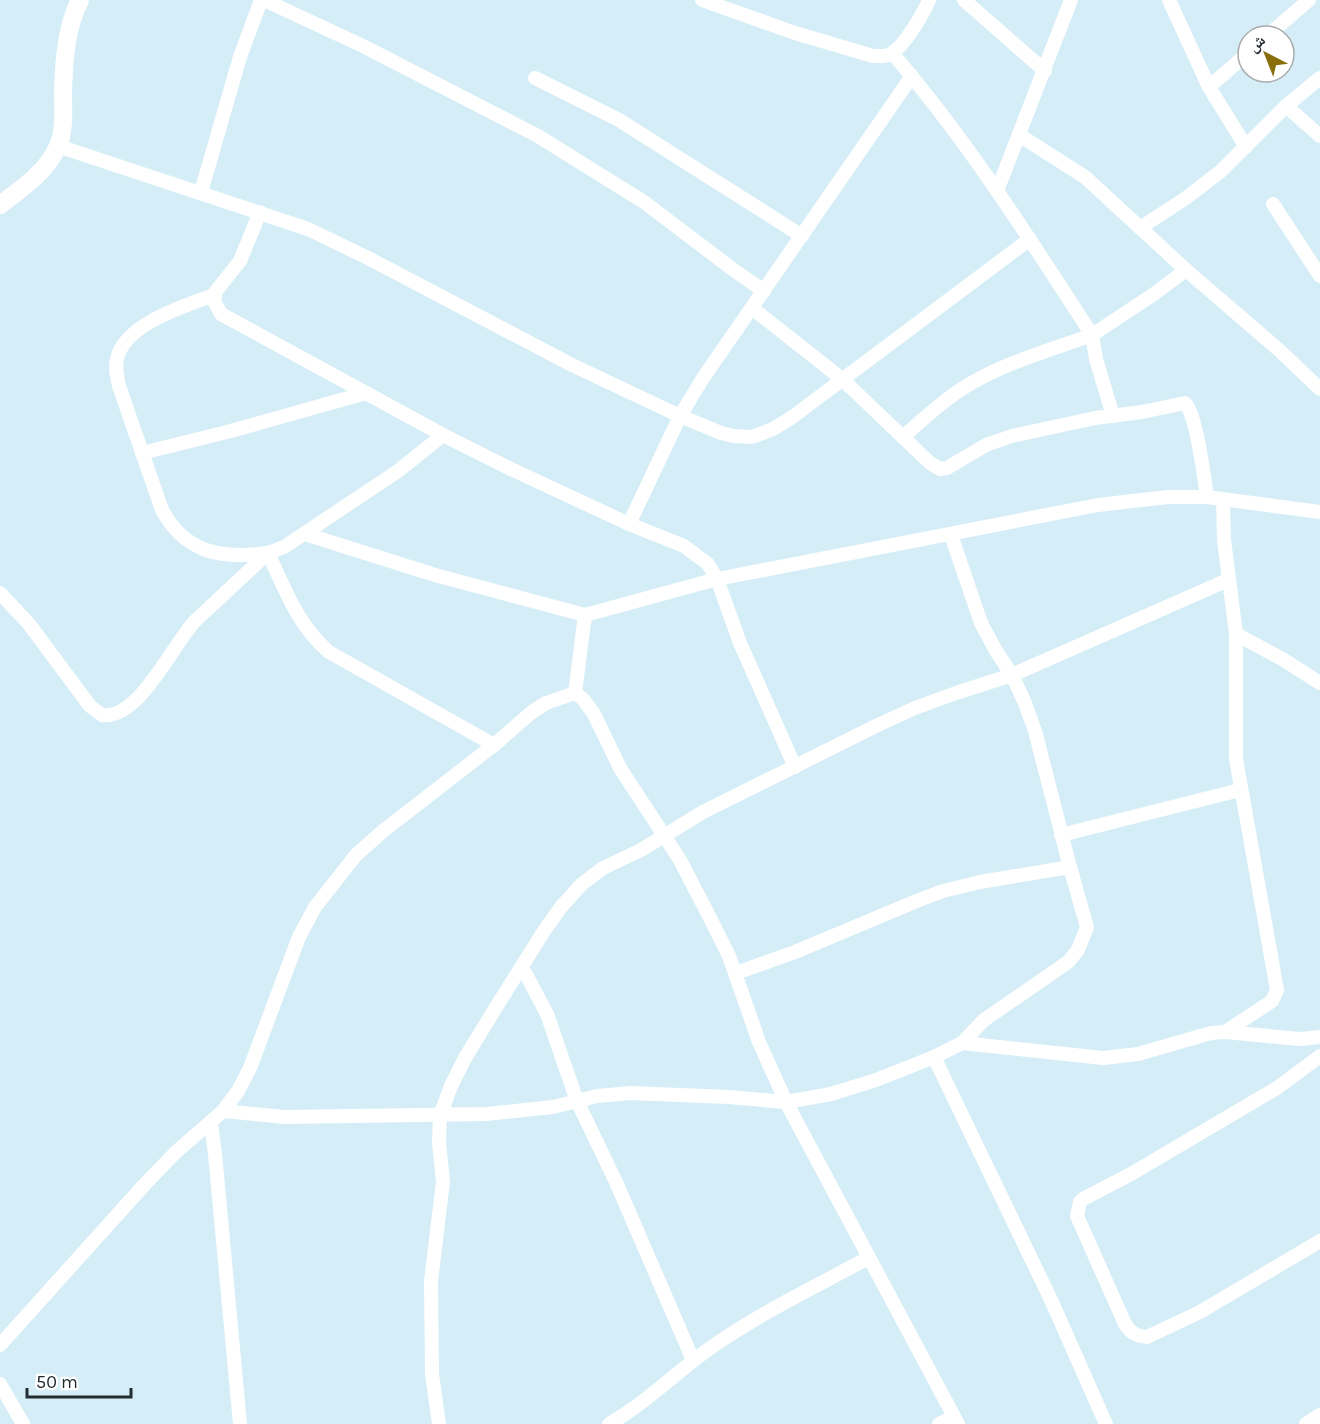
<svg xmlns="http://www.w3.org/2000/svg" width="1320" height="1424" font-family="Karla,'Noto Naskh Arabic',sans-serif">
<rect width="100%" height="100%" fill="#d5edf7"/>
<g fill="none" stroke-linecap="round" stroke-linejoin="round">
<g stroke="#fff" stroke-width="14">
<path d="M264,0l99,46 175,90 106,66 91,69 29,20"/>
<path d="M702,0l93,33 78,23c6,0 14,1 19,-3 13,-8 31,-39 37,-53"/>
<path d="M964,0l81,71"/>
<path d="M1169,0l40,87 37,60"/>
<path d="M1267,36l42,-36"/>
<path d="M892,53c76,88 137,185 200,282l62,-41 32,-24"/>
<path d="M535,78l84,42 183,116"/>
<path d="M1209,87l39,-34"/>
<path d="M1286,106l34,30"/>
<path d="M1019,135l66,42 101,93 93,80 41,39"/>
<path d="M58,146l250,83 60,29 204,107 108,51 41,17 12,3 19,1 21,-8 18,-11 239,-179"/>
<path d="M997,191l74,-191"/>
<path d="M201,192l39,-135 21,-57"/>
<path d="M1273,204l47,72"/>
<path d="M260,212l-20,49 -24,30 -2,10 7,13 222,121 68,34 118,55 55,22 24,18 9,15 23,64 55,124"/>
<path d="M1140,228l46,-30 35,-27 65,-65 34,-28"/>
<path d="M214,295c-29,11 -90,29 -97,64 -2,9 0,18 2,27l43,124c24,44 60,49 106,43 17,36 30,73 61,99l165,93"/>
<path d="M752,308l90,71 88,84 10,6 7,-1 39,-23 26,-9 83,-18 47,-6 43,-9c12,13 19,74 22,94"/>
<path d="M903,437c18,-16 36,-33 57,-47 40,-26 87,-39 132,-55l4,24 17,57"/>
<path d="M142,453l85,-21 139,-39"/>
<path d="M1223,499l1,41 12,94 48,26 36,23"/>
<path d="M629,524l51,-108 23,-38 209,-302"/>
<path d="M305,534l130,41 150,40 132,-36 381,-74 70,-8h39l113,15"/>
<path d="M0,593l29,31 61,82 12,9c37,5 71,-71 93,-94l73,-68 16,-6 114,-76 45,-36"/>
<path d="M575,693l8,6 11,15 26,54 60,92 30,58 19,38 30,86 27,60 172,322"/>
<path d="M1061,835l179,-45"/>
<path d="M522,967l25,47 30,87 39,81 77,178"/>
<path d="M736,973l59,-21 124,-52 24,-9 37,-9 90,-15"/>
<path d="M1225,1032l47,-31 5,-11 -41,-231v-125"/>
<path d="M962,1043l141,15 35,-4 73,-21 14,-1 75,7 20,-2"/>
<path d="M1320,1056l-43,32 -146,86 -48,25 -3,3 -3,14 48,108c6,9 11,12 22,13l53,-25 120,-71"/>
<path d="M934,1057l118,245 54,122"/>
<path d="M223,1111l61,6 202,-3 67,-7 44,-11 34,-3 98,4 57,5 45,-8 45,-14 58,-23 28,-14 22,-23 84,-58 10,-12 9,-23 -17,-60 -35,-136 -10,-28 -13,-28 -16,-24 -15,-28 -30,-88"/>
<path d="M211,1123l4,31 25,270"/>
<path d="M0,1345l145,-161 31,-32 47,-41 15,-20 12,-23 49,-131 16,-30 41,-52 27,-24 111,-86 38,-33 14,-9 29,-10 10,-78"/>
<path d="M0,1384l23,40"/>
<path d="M439,1424l-7,-50 -1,-93 12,-99 -4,-39 1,-27 11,-30 14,-28 33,-54 46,-73 17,-24 21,-23 21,-16 38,-18 62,-38 177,-88 35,-16 41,-15 56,-18 216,-95"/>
<path d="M609,1424c39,-22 70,-55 107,-80 48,-33 101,-58 152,-86"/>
<path d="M939,1424l14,-7"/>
<path d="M1306,1424l14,-9"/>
</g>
<path stroke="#fff" stroke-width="18" d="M0,205c21,-16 47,-33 58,-59 7,-16 5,-37 5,-55 1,-30 3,-64 17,-91"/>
</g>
<g transform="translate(1266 54) rotate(318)"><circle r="28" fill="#ffffff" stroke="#a7abac" stroke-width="1.5"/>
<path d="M0-4.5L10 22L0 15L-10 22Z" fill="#886e0d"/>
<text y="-9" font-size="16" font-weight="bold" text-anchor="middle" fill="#232c30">ش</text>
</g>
<path d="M27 1388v9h104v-9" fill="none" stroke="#232c30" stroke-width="3"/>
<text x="36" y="1388" font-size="18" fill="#232c30" stroke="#ffffff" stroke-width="4.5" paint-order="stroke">50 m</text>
</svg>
